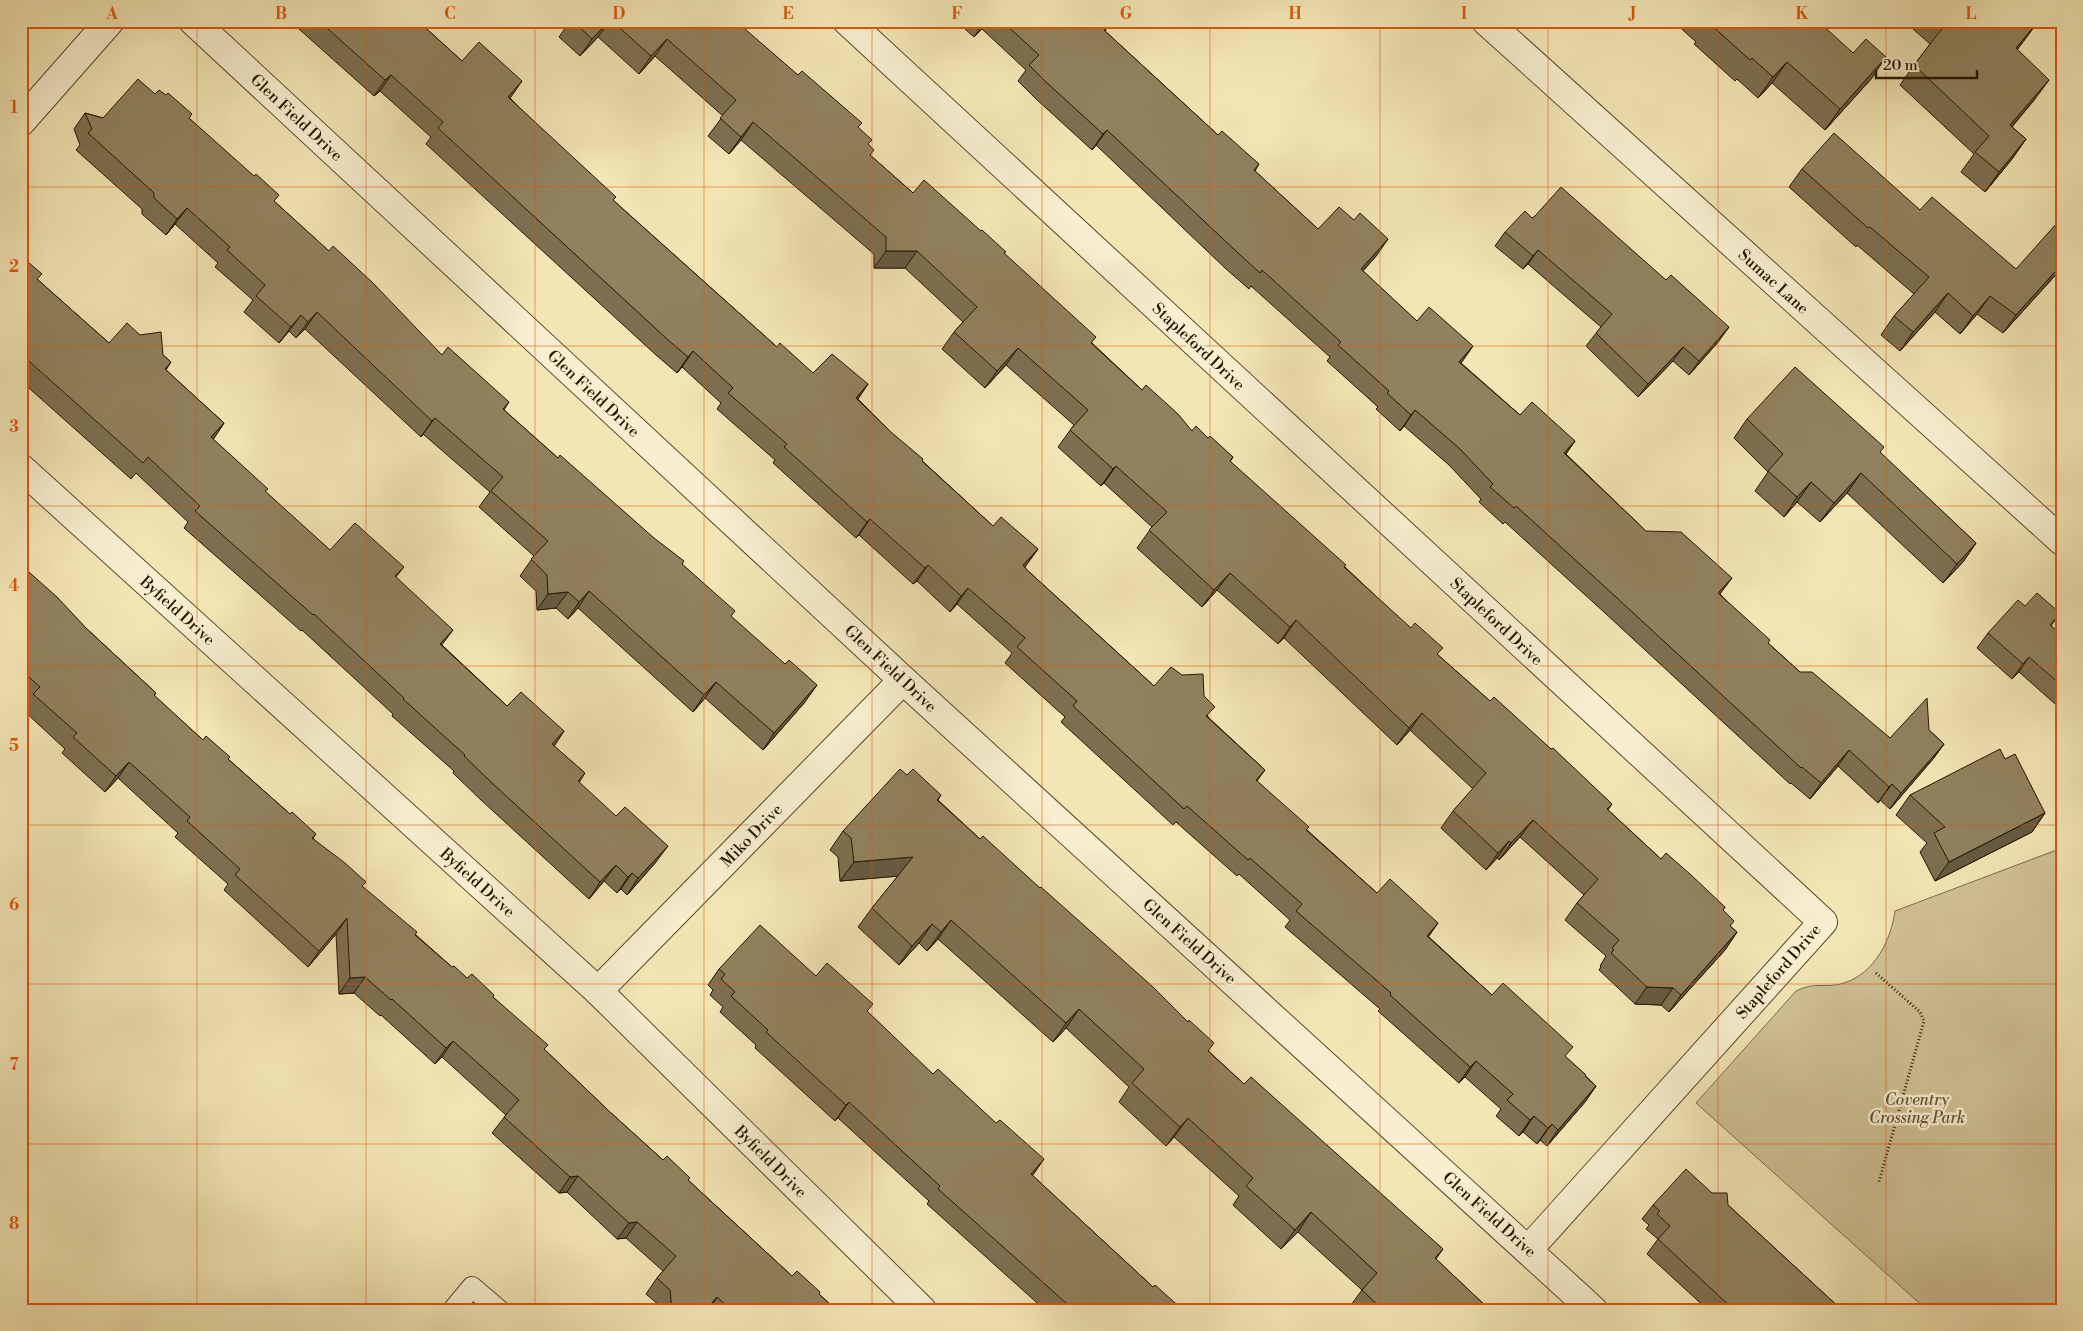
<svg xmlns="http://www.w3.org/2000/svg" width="2083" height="1331" font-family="'Libre Bodoni',serif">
<rect width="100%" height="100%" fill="#f3e6b5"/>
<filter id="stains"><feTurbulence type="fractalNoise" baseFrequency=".004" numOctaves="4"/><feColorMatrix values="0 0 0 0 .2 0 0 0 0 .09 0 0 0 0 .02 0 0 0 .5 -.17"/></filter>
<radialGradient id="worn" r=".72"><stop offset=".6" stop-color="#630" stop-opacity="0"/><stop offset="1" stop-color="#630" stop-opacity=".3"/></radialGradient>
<path fill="#d0c296" stroke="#7a6c4b" d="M2062,848v462h-135l-231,-207 100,-112c19,-10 30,-2 48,-8 31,-10 47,-43 51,-72z"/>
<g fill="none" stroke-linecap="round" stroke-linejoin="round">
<defs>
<path id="service" d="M453,1310l19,-23 27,23"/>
<g id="minor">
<path d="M193,21l710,659 690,630"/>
<path d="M847,21l976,901 -294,327"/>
<path d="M1486,21l576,520"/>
<path d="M21,122l89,-101"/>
<path d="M21,468l577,523 324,319"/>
<path d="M598,991l305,-311"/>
</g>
</defs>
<use href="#service" stroke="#58492d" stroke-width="22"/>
<use href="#minor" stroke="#58492d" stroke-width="30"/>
<path stroke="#241500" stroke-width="3" stroke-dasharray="1 2.5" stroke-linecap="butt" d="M1876,973l44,39 4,9 -45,161"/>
<use href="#service" stroke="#f7efcf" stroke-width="20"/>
<use href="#minor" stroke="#f7efcf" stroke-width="28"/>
</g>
<g fill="#7c7051" stroke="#241500">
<path d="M290,21h128l44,40 48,37 104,103 163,146 36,26 55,11 -10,15 34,34 101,93 45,23 -13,18 1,2 128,117 50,10 4,21 57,53 -8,11 50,49 70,63 52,44 63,58 74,62 30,29 -11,16 -38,44 -7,-6 -3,4 -14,-12 -4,4 -23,-20 5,-7 -36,-32 -6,6 -81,-72 2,-2 -95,-82 5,-7 -51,-46 -2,2 -61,-54 -3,3 -112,-103 4,-5 -60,-54 7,-10 -55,-49 -7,8 -33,-31 -4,3 -54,-49 -3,3 -83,-75 2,-3 -58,-51 4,-6 -39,-36 -5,6 -21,-18 -230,-211 5,-7 -51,-46 -6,5z"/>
<path d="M570,21h177l-2,9 114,98 10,17 1,10 43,38 91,61 88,89 50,47 50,41 16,7 25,19 -3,5 115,105 93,88 52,46 61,48 61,55 -4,6 53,49 64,48 -2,3 7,16 7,6 -12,18 -56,62 -8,-7 -26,-1 -36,-34 2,-3 -1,-1 6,-10 -41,-36 12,-17 7,-8 -64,-58 -21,23 -2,-2 -11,12 -45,-42 12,-17 20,-22 -63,-59 -13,15 -113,-107 -6,6 -61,-54 -15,17 -65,-59 15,-21 -48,-44 -3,3 -43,-39 16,-22 -68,-60 -21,23 -43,-39 12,-17 9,-10 -58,-54h-31v-14l-133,-114 -12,14 -21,-18 15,-20 -68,-60 -16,18 -41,-37 -18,19 -21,-19z"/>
<path d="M956,21h156l-7,10 113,104 41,29 -4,7 63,58 59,26 -14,16 98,92 59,52 55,26 -9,13 80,77 74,63 48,49 32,29 90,66 39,-8 15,14 -11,15 -43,50 -10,-9 -2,3 -40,-37 -28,33 -19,-16 -1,1 -185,-171 -100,-91 -2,2 -24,-22 2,-3 -32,-34 -45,-39 -4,5 -24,-22 2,-2 -51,-46 3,-4 -79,-71 -2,3 -24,-21 -129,-123 -4,5 -57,-52 -17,-17 8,-11 -44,-41 -8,8z"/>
<path d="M1673,21h145l54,57 -47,52 -53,-47 -14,15 -21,-19 -2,2 -41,-37 2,-2z"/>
<path d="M1904,21h131l2,2 -20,27 18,49 -23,28 14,12 -14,20 -27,33 -24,-20 13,-18 -74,-69 14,-20 16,-21z"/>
<path d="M155,94l34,24 85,83 168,154 67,47 -5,8 54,48 124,106 49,53 74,85 -42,48 -58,-52 -12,14 -115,-104 -10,11 -12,-11 -19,2 -1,-19 -16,-15 14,-20 -55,-49 11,-15 -67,-58 -2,3 -116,-108 -9,9 -7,-7 -10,12 -35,-31 9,-12 -38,-33 3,-4 -43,-39 -9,11 -24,-21v-5l-66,-59 4,-5 -6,-16 11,-16 18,5z"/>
<path d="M1802,169l118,41 96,59 46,-1 -59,65 -26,-19 -17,20 -25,-22 -35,39 -19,-16 13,-19 20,-22 -57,-49 -1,2 -67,-60z"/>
<path d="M1532,218l187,123 -30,34 -16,-14 -35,36 -52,-51 15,-19 -73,-63 -5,5 -28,-23 10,-14z"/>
<path d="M21,256l17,24 71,63 54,12 8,7 -5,8 58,53 -11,16 52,53 65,58 74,17 -8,10 46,68 65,61 57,25 -10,15 31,27 -6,10 77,79 -29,33 -6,-6 -4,4 -13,-12 -15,18 -108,-99 -28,-27 1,-2 -62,-55 1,-2 -91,-84 -1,1 -117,-103 4,-6 -52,-49 -5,6 -110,-98z"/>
<path d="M1747,419l133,34 96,90 -13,19 -20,21 -96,-90 -27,29 -23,-20 -13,15 -29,-26 13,-19 -34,-34z"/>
<path d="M21,565l66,64 69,64 -2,3 49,44 25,19 62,55 26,20 -3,4 49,49 90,80 41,30 52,53 65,62 53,48 25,20 104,96 27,18 17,16h-177v-5l-13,-11 11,-16 6,-7 -37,-33 -9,1 -50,-47 -8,1 -67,-60 14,-18 -64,-58 -7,7 -54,-49 -1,1 -26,-23 -15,1 -3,-60 -28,33 -84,-77 4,-6 -53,-47 3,-4 -60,-55 -13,14 -43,-39 3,-4 -43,-40 6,-7 -7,-6z"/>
<path d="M2025,606l35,7 -9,13 11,9v75l-43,-38 -7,7 -35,-31 11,-15z"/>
<path d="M2005,759l40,54 -13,19 -97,49 -15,-29 7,-9 -31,-28 14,-20z"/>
<path d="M907,775l34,20 -3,5 306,284 199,165 -7,10 54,51h-141l-1,-1 14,-19 -64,-58 -17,17 -48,-44 6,-9 -65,-59 -8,9 -47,-44 10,-15 -63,-59 -13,14 -115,-103 -11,12 -8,-8 -20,22 -41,-38 14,-19 26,-32 -58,5 -2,-24 -8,-7 13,-19z"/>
<path d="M719,969l97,7 52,36 164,163 121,112 30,23h-138l-118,-106 2,-3 -91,-83 -3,3 -80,-73 1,-3 -36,-33 3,-5 -13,-12 3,-5 -5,-5z"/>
<path d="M1712,1193l16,12 114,105h-134l-61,-56 11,-15 -12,-10 3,-4 -7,-6 11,-14z"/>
</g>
<g fill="#655b42" stroke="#241500">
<path d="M610,21l-12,16 -18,19 12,-17z"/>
<path d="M985,21h2l-5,8 -8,8z"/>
<path d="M2037,23l-14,19 -21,26 14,-20z"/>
<path d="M667,39l-12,17 -16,18 12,-18z"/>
<path d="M1886,57l-14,21 -47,52 15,-21z"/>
<path d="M1787,62l-15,21 -14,15 15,-21z"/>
<path d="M391,75l-11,16 -6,5 11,-16z"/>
<path d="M2049,80l-14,19 -39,46 14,-20z"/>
<path d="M522,81l-11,16 -14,16 11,-16z"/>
<path d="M753,122l-12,18 -12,14 12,-17z"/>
<path d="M1107,130l-11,15 -4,5 11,-16z"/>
<path d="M2026,139l-14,20 -27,33 14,-20z"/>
<path d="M187,208l-12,16 -9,11 11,-16z"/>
<path d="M1388,239l-11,16 -27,30 11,-16z"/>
<path d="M1538,250l-10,14 -5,5 10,-13z"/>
<path d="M886,251h31l-12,17h-31z"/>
<path d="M2062,264v4l-59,65 13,-18z"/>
<path d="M1948,293l-13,19 -35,39 13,-19z"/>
<path d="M1990,296l-13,18 -17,20 13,-18z"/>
<path d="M317,312l-12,17 -9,9 12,-16z"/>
<path d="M301,315l-12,16 -10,12 12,-16z"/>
<path d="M1729,327l-10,14 -30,34 10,-14z"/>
<path d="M1473,346l-11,16 -14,15 11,-15z"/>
<path d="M1683,347l-10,14 -35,36 10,-13z"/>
<path d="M1018,348l-12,17 -21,23 12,-17z"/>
<path d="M693,351l-11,16 -5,6 11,-16z"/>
<path d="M868,384l-11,16 -1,-2z"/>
<path d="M1415,410l-11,16 -4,5 11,-16z"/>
<path d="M435,418l-12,16 -2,3 11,-16z"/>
<path d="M224,423l-11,17 -2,-3z"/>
<path d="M1575,441l-11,15v-3z"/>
<path d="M1116,466l-12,17 -3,3 12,-17z"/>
<path d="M1861,473l-14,20 -27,29 14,-19z"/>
<path d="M1811,482l-14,20 -13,15 13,-20z"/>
<path d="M870,519l-11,16 -3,3 11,-16z"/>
<path d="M1976,543l-13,19 -20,21 14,-19z"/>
<path d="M1038,549l-12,16 -14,17 11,-17z"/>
<path d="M928,565l-11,16 -4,3 12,-16z"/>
<path d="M1230,573l-13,17 -15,17 12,-17z"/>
<path d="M1732,578l-12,16 -13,14 11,-15z"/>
<path d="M968,588l-11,16 -7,8 11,-16z"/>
<path d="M589,591l-11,17 -10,11 11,-17z"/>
<path d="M568,592l-12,16 -19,2 11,-16z"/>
<path d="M1296,620l-12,18 -6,6 12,-17z"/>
<path d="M453,630l-12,16 -1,-2z"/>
<path d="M2029,657l-10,15 -7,7 11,-15z"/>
<path d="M716,682l-11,16 -12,14 11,-17z"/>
<path d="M817,685l-12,17 -42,48 11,-17z"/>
<path d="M1422,713l-12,17 -13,15 12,-17z"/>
<path d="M564,731l-11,17 -1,-4z"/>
<path d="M1944,744l-11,15 -43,50 11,-16z"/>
<path d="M1849,750l-11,16 -28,33 11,-16z"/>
<path d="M129,762l-11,16 -13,14 11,-16z"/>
<path d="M1892,784l-12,16 -2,3 11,-16z"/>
<path d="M2045,813l-13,19 -97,49 14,-19z"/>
<path d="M1533,820l-13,17 -21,23 12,-17z"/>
<path d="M1509,841l-12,17 -11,12 12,-17z"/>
<path d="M668,846l-12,16 -29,33 11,-17z"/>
<path d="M913,857l-13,19 -60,5 14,-19z"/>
<path d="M616,865l-12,16 -15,18 11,-17z"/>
<path d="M632,873l-11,16 -4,4 11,-16z"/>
<path d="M347,918l-11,16 -28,33 11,-16z"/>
<path d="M951,920l-13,19 -11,12 14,-19z"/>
<path d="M1438,923l-11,16v-3z"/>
<path d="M932,924l-13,19 -20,22 13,-19z"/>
<path d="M1737,932l-12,18 -56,62 12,-17z"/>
<path d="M365,977l-11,16 -15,1 11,-16z"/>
<path d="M1647,987l26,1 -12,17 -26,-1z"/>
<path d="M1079,1009l-13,19 -13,14 13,-19z"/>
<path d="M453,1041l-11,16 -7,7 11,-16z"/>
<path d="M1476,1061l-11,16 -6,6 11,-16z"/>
<path d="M1596,1086l-11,16 -38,44 11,-16z"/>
<path d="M849,1102l-11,16 -3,3 11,-16z"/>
<path d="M1534,1116l-11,16 -4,4 11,-16z"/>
<path d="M1188,1118l-14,19 -8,9 14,-19z"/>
<path d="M1552,1124l-15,20 11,-16z"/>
<path d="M1044,1159l-11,16 -14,15 12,-16z"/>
<path d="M578,1176l-11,16 -8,1 11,-16z"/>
<path d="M1311,1212l-13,20 -17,17 14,-19z"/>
<path d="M637,1222l-11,16 -9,1 12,-16z"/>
<path d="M717,1297l-8,13h-3z"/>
<path d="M692,1306l-3,4h-17z"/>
</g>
<g fill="#90825e" stroke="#241500">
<path d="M319,21h99l44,40 17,-19 43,39 -14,16 108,100 -3,3 164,147 3,-4 33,30 19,-19 36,30 -12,14 36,35 31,26 -1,2 71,65 8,-9 37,32 -15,16 3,4 128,117 17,-19 11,8 21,-1 1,22 11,11 -9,9 59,54 -9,10 53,47 -3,3 71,63 13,-14 48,44 -11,13 65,59 11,-12 70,64 -8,9 21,19 -1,1 11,10 -38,44 -6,-6 -4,4 -14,-12 -4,4 -23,-20 6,-6 -37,-33 -6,6 -80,-72 1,-2 -95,-82 6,-7 -52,-46 -2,2 -61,-54 -3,3 -111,-103 4,-5 -60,-54 8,-9 -57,-50 -7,8 -33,-31 -3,3 -55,-49 -3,3 -83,-75 3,-3 -59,-51 5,-5 -40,-37 -5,6 -21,-18 -229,-211 5,-6 -52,-47 -6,5z"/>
<path d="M573,21h36l-17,18z"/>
<path d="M612,21h135l3,3 -5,5 53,46 4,-4 60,52 -4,4 14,13 -4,4 6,6 -4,5 43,38 11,-13 57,51 1,-1 24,22 -2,1 92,84 -5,6 51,47 4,-5 32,29 14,17 4,-5 12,12 2,-2 23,21 -3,4 116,104 -2,2 67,61 4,-5 28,25 -6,6 53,47 4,-4 57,52 2,-1 59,56 -5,5 54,50 5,-6 24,21 35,33 -2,3 11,11 -4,5 7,6 -56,63 -8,-7 -26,-1 -36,-34 3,-3 -2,-2 7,-8 -42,-37 21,-24 -65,-59 -22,23 -2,-2 -11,12 -45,-42 33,-38 -64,-60 -13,15 -113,-108 -6,7 -60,-54 -16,17 -65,-60 18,-18 -51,-46 -3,3 -43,-39 18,-20 -70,-62 -21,23 -43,-39 23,-25 -60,-56h-31v-14l-133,-115 -12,15 -21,-19 16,-18 -69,-61 -16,17z"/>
<path d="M1002,21h110l-8,9 114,105 4,-4 37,33 -5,6 64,59 21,-22 15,13 6,-7 28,26 -27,30 56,52 12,-14 44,39 -14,16 61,53 12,-13 43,39 -11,12 82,78 35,1 51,46 -14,15 52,47 -2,3 32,29h12l78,66 37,-40 2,32 15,14 -43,49 -9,-9 -3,3 -40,-37 -28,33 -19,-16 -1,1 -185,-171 -100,-91 -2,2 -24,-21 3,-3 -33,-35 -45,-39 -4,5 -24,-22 2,-2 -51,-46 3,-3 -79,-72 -2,3 -23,-21 -130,-122 -4,4 -57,-52 -17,-17 10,-10z"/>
<path d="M1711,21h107l35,32 13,-14 20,18 -46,52 -53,-47 -14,15 -21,-19 -2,2 -41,-37z"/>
<path d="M1940,21h95l2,2 -21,25 33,32 -39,45 16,14 -27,33 -24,-20 14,-16 -75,-71 31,-40z"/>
<path d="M138,79l17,15 4,-4 7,5 2,-2 24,21 -3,4 65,58 2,-2 23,21 -5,6 55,50 4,-5 40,37 69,72 6,-8 61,55 -6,7 55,49 2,-3 94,83 30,23 -2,3 53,47 -4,5 54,48 4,-4 28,25 -43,48 -58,-51 -12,13 -115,-104 -10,11 -11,-10 -20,2 -1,-19 -16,-16 17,-18 -57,-50 12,-14 -68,-59 -3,3 -115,-109 -9,10 -7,-7 -10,12 -35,-31 9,-11 -38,-35 3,-3 -43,-39 -10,11 -23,-21v-5l-66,-60 4,-4 -7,-16 18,5z"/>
<path d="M1834,133l86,77 12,-13 84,72 41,-46 5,4v37l-46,51 -26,-19 -17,20 -25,-23 -35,39 -19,-16 35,-39 -59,-50 -2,1 -66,-59z"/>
<path d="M1561,187l105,93 5,-5 58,52 -30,34 -16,-14 -35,37 -52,-51 16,-19 -74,-64 -5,6 -28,-24 20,-21 7,7 3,-2z"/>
<path d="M21,256l21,18 -5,5 72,64 18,-20 13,12 21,-3 2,23 8,7 -6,7 59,54 -13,14 57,52 -3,2 65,59 25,-27 49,44 -9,9 58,54 -13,14 67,62 14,-14 43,39 -12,13 33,29 -7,8 38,35 9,-9 43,39 -30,32 -6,-5 -4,4 -12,-12 -16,17 -108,-99 -28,-27 1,-1 -62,-56 1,-1 -90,-84 -1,1 -118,-104 5,-5 -52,-49 -5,6 -122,-109z"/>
<path d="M1795,367l89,80 -4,5 96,91 -19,21 -96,-91 -27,30 -23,-21 -14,15 -29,-26 15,-17 -36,-35z"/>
<path d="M21,565l36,32 30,32 69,64 -2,2 49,45 3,-4 24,21 -2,2 62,55 2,-2 24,22 -4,4 33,25 21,19 -4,4 55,46 -2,3 37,32 2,-1 13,12 5,-4 22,21 -1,2 55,48 -4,4 66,63 53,48 4,-4 23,22 -2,2 104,96 5,-5 23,21 -1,2 17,16h-105l-14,-13 -11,13h-10l-4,-4 -20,4 -2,-20 -13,-12 19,-22 -39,-34 -8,1 -51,-47 -8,1 -66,-60 15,-17 -66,-59 -7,7 -54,-49 -1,1 -26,-23 -15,1 -3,-60 -28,33 -84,-76 5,-6 -53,-48 3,-4 -61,-55 -13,14 -43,-39 4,-4 -44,-39 7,-7 -19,-17z"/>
<path d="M2037,593l23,20 -10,12 12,10v51l-33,-29 -6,7 -35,-31 30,-33 7,6z"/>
<path d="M2000,749l5,10 10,-5 30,59 -96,49 -15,-29 11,-6 -35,-32z"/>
<path d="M900,769l7,6 6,-6 28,26 -4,5 43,39 3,-3 57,52 1,-1 112,100 35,35 1,-2 25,23 -6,8 36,33 7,-7 192,172 -8,9 55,52h-107l-21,-20 15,-17 -66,-61 -16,18 -49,-44 7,-8 -65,-60 -8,9 -48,-44 12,-14 -65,-60 -13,14 -115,-103 -10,12 -9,-8 -20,22 -40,-38 41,-51 -59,5 -3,-24 -8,-7z"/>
<path d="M760,925l56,51 11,-13 46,41 -6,7 66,63 5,-5 58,54 4,-3 44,39 -13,15 122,113 2,-2 28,25h-109l-136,-121 2,-3 -91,-84 -3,3 -80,-73 2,-2 -37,-34 4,-4 -14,-13 4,-5 -6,-5z"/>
<path d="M1686,1169l26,24h15l1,12 114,105h-108l-76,-71 12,-13 -13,-12 3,-3 -7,-6z"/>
<path d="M1499,1303l8,7h-14z"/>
</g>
<path fill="none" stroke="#de560b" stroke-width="1" stroke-opacity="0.55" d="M197,21v1289M366,21v1289M535,21v1289M704,21v1289M872,21v1289M1042,21v1289M1210,21v1289M1380,21v1289M1548,21v1289M1718,21v1289M1886,21v1289M21,187h2041M21,346h2041M21,506h2041M21,666h2041M21,825h2041M21,984h2041M21,1144h2041"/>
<g text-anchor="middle" stroke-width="5" stroke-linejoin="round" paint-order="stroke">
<g font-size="16" fill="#241500" stroke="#f7efcf">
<text transform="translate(297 117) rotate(43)" y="6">Glen Field Drive</text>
<text transform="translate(1774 281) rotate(42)" y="6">Sumac Lane</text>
<text transform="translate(1199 346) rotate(43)" y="6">Stapleford Drive</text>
<text transform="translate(594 393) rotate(43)" y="6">Glen Field Drive</text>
<text transform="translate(178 610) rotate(42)" y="6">Byfield Drive</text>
<text transform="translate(1497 621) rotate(43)" y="6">Stapleford Drive</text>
<text transform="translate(891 668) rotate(43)" y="6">Glen Field Drive</text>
<text transform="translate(751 835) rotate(-46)" y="6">Miko Drive</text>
<text transform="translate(478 882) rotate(42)" y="6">Byfield Drive</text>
<text transform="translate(1190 941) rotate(42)" y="6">Glen Field Drive</text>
<text transform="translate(1778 971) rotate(-49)" y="6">Stapleford Drive</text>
<text transform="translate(771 1161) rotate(45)" y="6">Byfield Drive</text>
<text transform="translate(1490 1214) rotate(42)" y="6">Glen Field Drive</text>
</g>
<g font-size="16" font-style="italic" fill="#605234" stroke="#f7efcf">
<text x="1917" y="1105">Coventry<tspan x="1917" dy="18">Crossing Park</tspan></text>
</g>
</g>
<rect width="2083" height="1331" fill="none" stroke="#f3e6b5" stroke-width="55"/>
<path d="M1876 70v8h101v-8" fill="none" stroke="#241500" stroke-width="2.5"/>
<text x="1883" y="70" font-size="15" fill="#241500" stroke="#f7efcf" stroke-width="4" paint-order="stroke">20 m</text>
<rect x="28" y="28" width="2028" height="1276" fill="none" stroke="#de560b" stroke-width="2"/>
<g font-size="16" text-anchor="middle" font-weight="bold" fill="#de560b">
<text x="112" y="19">A</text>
<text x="281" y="19">B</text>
<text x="450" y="19">C</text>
<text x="619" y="19">D</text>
<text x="788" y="19">E</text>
<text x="957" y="19">F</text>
<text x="1126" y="19">G</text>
<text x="1295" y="19">H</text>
<text x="1464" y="19">I</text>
<text x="1633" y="19">J</text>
<text x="1802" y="19">K</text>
<text x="1971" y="19">L</text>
<text x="14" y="113">1</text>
<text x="14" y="272">2</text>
<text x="14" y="432">3</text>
<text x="14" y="591">4</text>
<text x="14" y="751">5</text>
<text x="14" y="910">6</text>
<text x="14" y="1070">7</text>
<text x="14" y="1229">8</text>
</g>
<rect width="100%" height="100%" filter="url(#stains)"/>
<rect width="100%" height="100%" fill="url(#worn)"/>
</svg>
